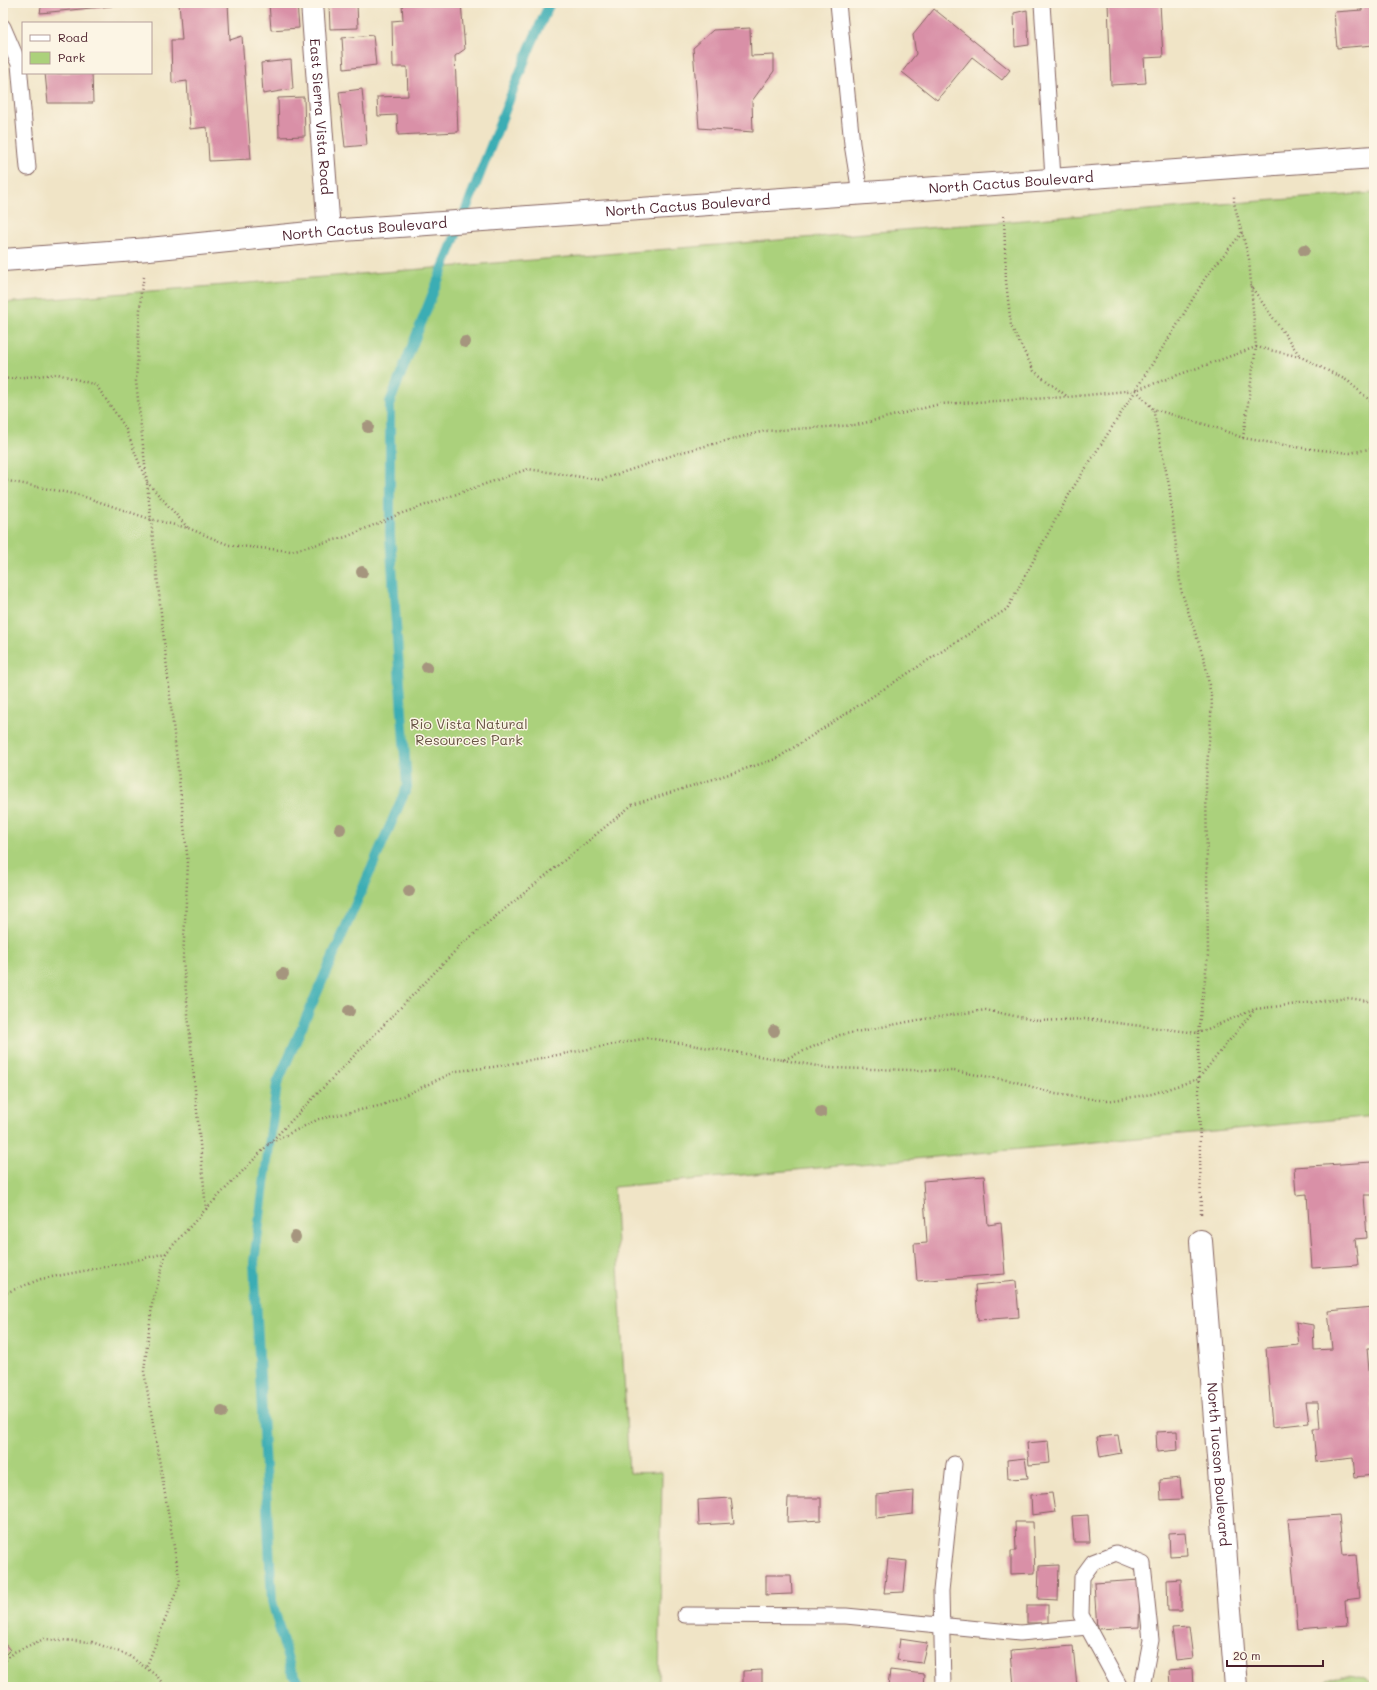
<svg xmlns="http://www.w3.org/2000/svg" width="1377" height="1690" font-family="Mali,sans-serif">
<rect width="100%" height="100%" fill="#fcf5e5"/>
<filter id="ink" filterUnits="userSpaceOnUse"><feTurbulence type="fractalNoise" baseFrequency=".025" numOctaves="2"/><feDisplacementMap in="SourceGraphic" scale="8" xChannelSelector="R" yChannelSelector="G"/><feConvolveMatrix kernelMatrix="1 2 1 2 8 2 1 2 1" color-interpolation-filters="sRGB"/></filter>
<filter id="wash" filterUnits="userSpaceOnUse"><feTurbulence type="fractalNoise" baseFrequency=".012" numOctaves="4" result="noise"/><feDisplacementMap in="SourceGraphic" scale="16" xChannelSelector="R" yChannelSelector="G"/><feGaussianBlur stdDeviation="0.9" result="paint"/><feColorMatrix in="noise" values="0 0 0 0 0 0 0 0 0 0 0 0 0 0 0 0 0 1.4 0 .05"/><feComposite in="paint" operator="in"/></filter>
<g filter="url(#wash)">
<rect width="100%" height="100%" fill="#f0e4c6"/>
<g fill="#abd17b" stroke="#7a7853">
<path d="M1374,193v923l-760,71 15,286 33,-1 -3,215h-656v-1384l1231,-100z"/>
<path d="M1340,1675c13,0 26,1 34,12h-56l10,-7z"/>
</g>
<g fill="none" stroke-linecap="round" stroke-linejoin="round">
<path stroke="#3badb4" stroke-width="10" d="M303,1687l-12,-16 -19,-70 -18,-339 23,-178 130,-297 -17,-252v-133l140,-355 20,-44"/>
</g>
<g id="blocks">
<g fill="#d990a7">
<path d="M42,3h70v3l-72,7z"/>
<path d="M179,3h49l2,37 12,-4 9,123 -42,2 -2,-34 -17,2 -3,-48 -15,2 -1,-43h11z"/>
<path d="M269,3h28l2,25 -28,2z"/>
<path d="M329,3h28l1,25 -28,1z"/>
<path d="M402,3h59l4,46 -10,7 3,76 -60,3 -1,-20 -19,1 -1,-19 31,-1 -1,-29h-14l-1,-46 11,-1z"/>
<path d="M1108,3h52l3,54 -19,1 2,25 -35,2z"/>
<path d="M1362,3h12v42l-37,3 -3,-36 28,-2z"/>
<path d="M934,9l76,61 -8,10 -30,-23 -35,43 -35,-28 14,-18 -3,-19z"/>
<path d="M1027,10l2,35 -14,2 -1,-34z"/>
<path d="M750,28l1,28 23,-1v16l-22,30 1,31 -54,-4 -6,-80 20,-18z"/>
<path d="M373,35l3,30 -32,4 -2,-31z"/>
<path d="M291,60l2,29 -30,5 -2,-31z"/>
<path d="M45,73h47l1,30h-45z"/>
<path d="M362,89l5,56 -22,2 -6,-55z"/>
<path d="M304,97l1,39 -26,1 -1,-39z"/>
<path d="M1372,1162l2,33h-10l3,43 -12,1 3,26 -46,3 -5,-74 -11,1 -2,-28z"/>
<path d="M984,1176l4,49 13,-2 4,51 -88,7 -3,-37 13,-1 -4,-62z"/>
<path d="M1016,1281l3,36 -41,3 -3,-35z"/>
<path d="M1374,1307v41h-7l7,78v49l-19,2 -2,-19 -37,4 -3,-33h7l-2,-27h-12l3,21 -37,4 -6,-79 33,-3 -3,-23 17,3 1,25 18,-1 -4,-38z"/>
<path d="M1177,1431l1,19 -21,2 -1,-20z"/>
<path d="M1118,1435l3,18 -21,4 -3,-20z"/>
<path d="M1048,1441l2,22 -21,2 -2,-22z"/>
<path d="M1025,1458l3,20 -20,1 -1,-19z"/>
<path d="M1180,1478l2,21 -21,1 -1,-20z"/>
<path d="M914,1491l-1,23 -37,4v-23z"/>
<path d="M1052,1493l3,19 -23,3 -1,-20z"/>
<path d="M731,1498l3,25 -35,2 -1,-25z"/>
<path d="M788,1498h33v22l-34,2z"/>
<path d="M1088,1515l2,27h-16l-2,-26z"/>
<path d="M1339,1515l4,40 13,-1 4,44 -15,2 2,26 -49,4 -10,-111z"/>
<path d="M1015,1522h18l2,51 -24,1v-23h5z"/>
<path d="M1185,1532l2,23 -17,1 -1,-23z"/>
<path d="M888,1559l19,2 -3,31 -20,1z"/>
<path d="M1059,1565l-1,35 -20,-1 1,-33z"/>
<path d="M766,1575h25l1,19 -26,1z"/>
<path d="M1181,1579v32h-13l-1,-31z"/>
<path d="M1140,1580l-1,47 -42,2 -3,-46z"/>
<rect x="1027" y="1605" width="21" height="18"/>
<path d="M1189,1627l4,32 -17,2 -4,-33z"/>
<path d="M900,1639l27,4 -5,20 -25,-3z"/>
<path d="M3,1642l7,8 -7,7z"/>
<path d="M1073,1646l4,41h-63l-3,-36z"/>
<path d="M1192,1668l1,19h-23l-1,-17z"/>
<path d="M762,1670v17h-19v-16z"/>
<path d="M890,1670l34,4 -1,13h-35z"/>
</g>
</g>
</g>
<g filter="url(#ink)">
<use href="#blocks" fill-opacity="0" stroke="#846461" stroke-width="1"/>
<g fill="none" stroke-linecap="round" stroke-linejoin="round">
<defs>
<g id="lane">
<path d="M838,3l14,141 8,49"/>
<path d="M1042,3l11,175"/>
<path d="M3,27l16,37 9,104"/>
<path d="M685,1615l161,1 174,17 68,-6"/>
<path d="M943,1687l-2,-96 13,-127"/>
<path d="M1120,1687l-39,-72 1,-38 11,-15 23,-9 27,11 8,76 -9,47"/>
</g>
<g id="street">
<path id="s1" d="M312,3l17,228"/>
<path id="s2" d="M3,260l146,-11 180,-18 1045,-74"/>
<path id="s3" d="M1201,1241l35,446"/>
</g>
</defs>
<use href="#lane" stroke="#846461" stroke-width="17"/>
<use href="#street" stroke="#846461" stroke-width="24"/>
<g stroke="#846461" stroke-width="2.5" stroke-dasharray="1 3" stroke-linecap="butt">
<path d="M1004,216l2,65 5,45 23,45 34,26"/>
<path d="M144,277l-3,15 -5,89 52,482 -5,96 23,250 -40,44 -14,52 -8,66 36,211 -34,86"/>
<path d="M1250,285l50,71"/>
<path d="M3,379l55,-5 38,11 29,42 20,51"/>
<path d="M1136,389l40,-62 31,-52 35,-42"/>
<path d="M1136,390l17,19 64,19 26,10 59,10 48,5 24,-5"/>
<path d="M1243,438l13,-91 45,10 47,24 26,23"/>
<path d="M3,480l76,15 71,24 38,9 41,17 62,6 55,-14 51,-22 131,-46 73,11 81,-28 83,-21 91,-6 84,-21 128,-7 68,-7"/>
<path d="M147,482l41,46"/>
<path d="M783,1060l46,8 125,3 59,10 42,13 52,7 45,-7 46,-15 57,-70"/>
<path d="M268,1144l51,-25 64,-14 74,-34 36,-4 155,-29 135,22 57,-25 78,-15 68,-10 52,11 47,-2 113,14 10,-78 -2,-175 6,-78 -7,-40 -24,-72 -12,-105 -16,-76"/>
<path d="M206,1209l256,-265 170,-139 144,-46 231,-150 64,-118 65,-101 120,-43 -7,-88 -15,-56v-9"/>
<path d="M1201,1214l-3,-181 57,-24 94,-11 25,4"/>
<path d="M3,1294l38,-15 79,-15 46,-11"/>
<path d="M3,1663l11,-11 30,-13 48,3 36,13 29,21 8,11"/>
</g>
<use href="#lane" stroke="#fff" stroke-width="15"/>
<use href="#street" stroke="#fff" stroke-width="22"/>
</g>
<g fill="#a5957e">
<circle cx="1304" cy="250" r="6"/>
<circle cx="465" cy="342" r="6"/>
<circle cx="368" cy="427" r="6"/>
<circle cx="362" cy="572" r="6"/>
<circle cx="427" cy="667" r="6"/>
<circle cx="340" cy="829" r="6"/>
<circle cx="409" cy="891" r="6"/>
<circle cx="283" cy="974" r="6"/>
<circle cx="349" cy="1011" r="6"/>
<circle cx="774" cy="1031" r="6"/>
<circle cx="821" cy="1112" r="6"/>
<circle cx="295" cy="1237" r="6"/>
<circle cx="222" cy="1412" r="6"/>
</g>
</g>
<g text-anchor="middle" stroke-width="3" stroke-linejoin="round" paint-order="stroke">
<g font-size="14" fill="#4a1f2b" stroke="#fcf5e5">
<text dy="5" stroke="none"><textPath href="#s1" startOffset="114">East Sierra Vista Road</textPath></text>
<text dy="5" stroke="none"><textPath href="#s2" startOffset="1011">North Cactus Boulevard</textPath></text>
<text dy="5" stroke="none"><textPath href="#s2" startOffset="687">North Cactus Boulevard</textPath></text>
<text dy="5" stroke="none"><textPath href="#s2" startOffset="363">North Cactus Boulevard</textPath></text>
<text dy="5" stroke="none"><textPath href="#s3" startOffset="224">North Tucson Boulevard</textPath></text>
</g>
<g font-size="14" fill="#675443" stroke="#fcf5e5">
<text x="469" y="729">Rio Vista Natural<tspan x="469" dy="16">Resources Park</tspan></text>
</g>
</g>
<rect width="1377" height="1690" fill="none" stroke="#fcf5e5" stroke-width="16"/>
<rect x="22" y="22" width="130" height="52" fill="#fcf5e5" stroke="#b59f9b"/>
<rect x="30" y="35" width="20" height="6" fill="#ffffff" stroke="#b59f9b"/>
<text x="58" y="42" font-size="12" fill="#4a1f2b">Road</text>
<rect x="30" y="52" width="20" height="12" fill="#abd17b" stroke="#b59f9b"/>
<text x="58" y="62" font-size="12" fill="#4a1f2b">Park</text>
<path d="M1227 1660v6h96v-6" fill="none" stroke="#4a1f2b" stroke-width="2"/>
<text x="1233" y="1660" font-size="12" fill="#4a1f2b" stroke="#fcf5e5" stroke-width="3" paint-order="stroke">20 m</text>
</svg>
